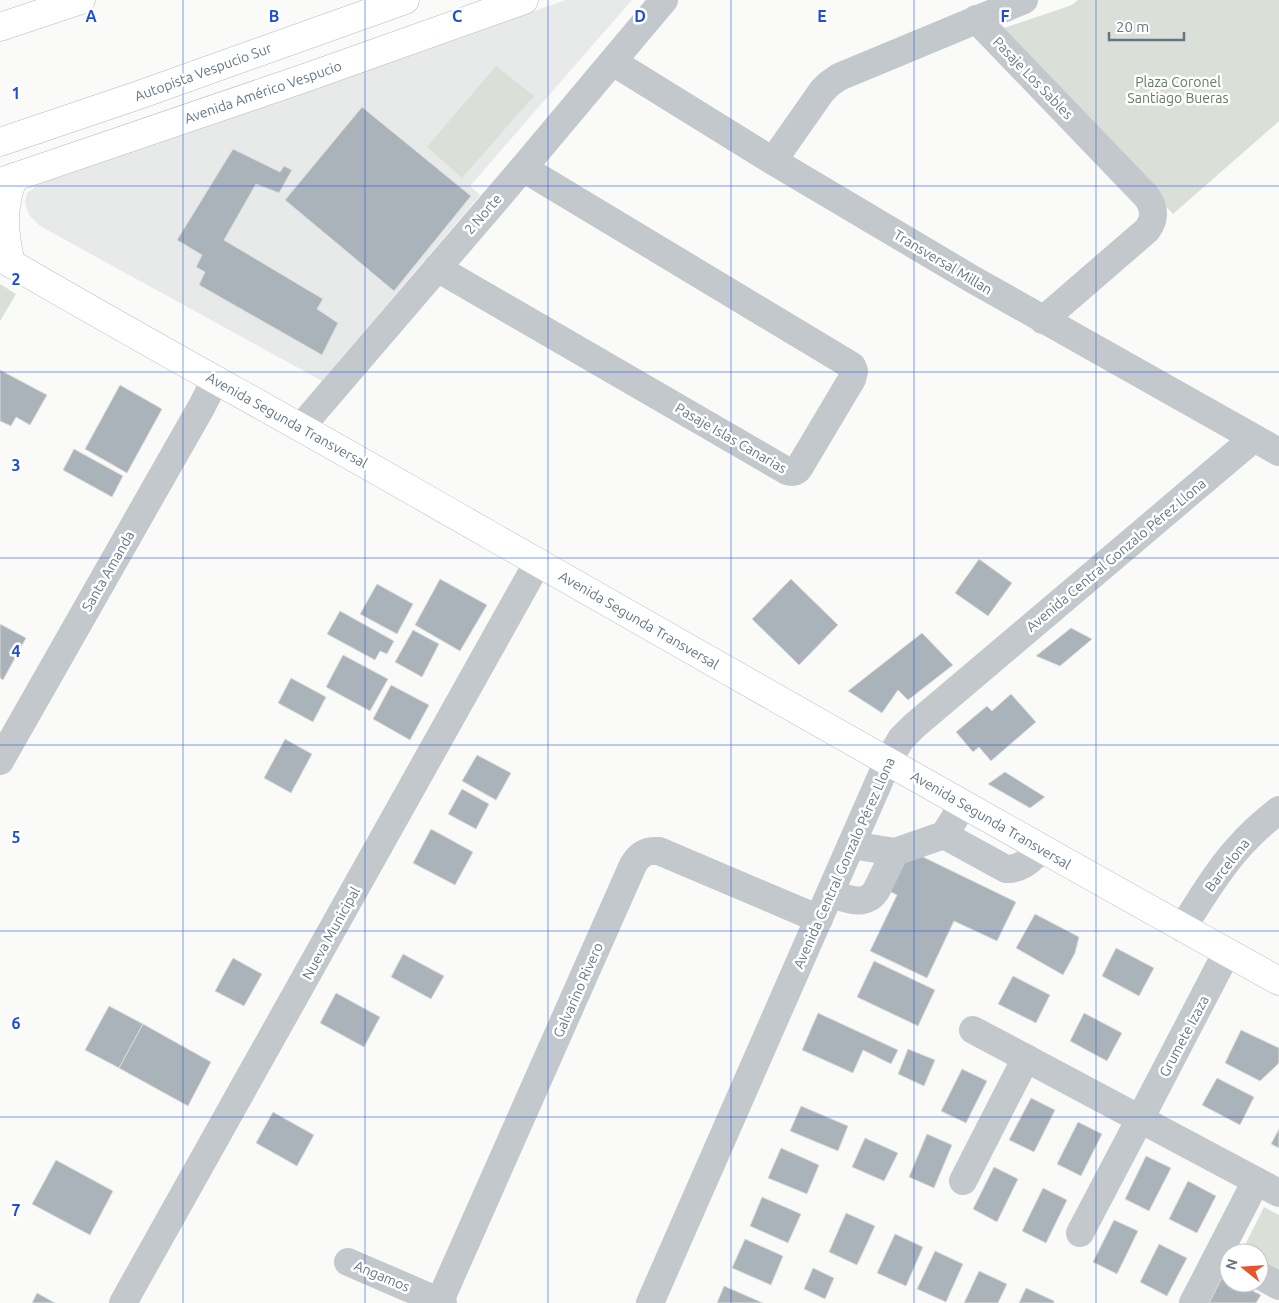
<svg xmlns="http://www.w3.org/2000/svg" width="1279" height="1303" font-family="Ubuntu,sans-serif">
<rect width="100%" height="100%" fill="#fafaf8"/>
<path fill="#e8e9e9" d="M566,0h66l-162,186 10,9 -158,186 -282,-155 -11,-11 -4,-12 2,-10 12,-9z"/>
<g fill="#dadfd7">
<path d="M1078,0h201v121l-106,93 -178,-183 77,-26z"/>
<path d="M496,66l38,30 -72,82 -35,-31z"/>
<path d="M0,284l16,10 -16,27z"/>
<path d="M1264,1207l15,8v63l-20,-10v-15h-18z"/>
</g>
<g fill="#aab3b9" stroke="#dcdcda">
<path d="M362,107l109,89 -77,95 -109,-91z"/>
<path d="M233,149l47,23 4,-6 8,4 -13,23 -23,-9 -32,56 99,59 -6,10 21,14 -16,32 -123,-70 6,-13 -9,-5 6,-12 -25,-15z"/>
<path d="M0,370l47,25 -17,30 -14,-8 -5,9 -11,-5z"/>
<path d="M120,385l42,24 -35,64 -42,-24z"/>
<path d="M74,449l49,27 -11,21 -49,-27z"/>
<path d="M979,559l33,24 -24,33 -33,-23z"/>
<path d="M440,579l47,26 -27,46 -45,-26z"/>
<path d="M791,579l47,46 -39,40 -47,-46z"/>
<path d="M377,584l36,20 -16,30 -37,-20z"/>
<path d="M340,611l54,30 -7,13 -7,-3 -5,9 -48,-26z"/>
<path d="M0,624l26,14 -23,42 -3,-2z"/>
<path d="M1071,628l21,11 -32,27 -24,-10z"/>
<path d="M413,630l26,14 -17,33 -27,-15z"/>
<path d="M922,633l31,32 -45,35 -10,-10 -16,23 -34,-22z"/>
<path d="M343,655l45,24 -18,32 -44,-24z"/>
<path d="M291,678l35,19 -13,25 -35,-19z"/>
<path d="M391,685l38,20 -19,35 -37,-21z"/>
<path d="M1011,694l25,28 -45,39 -12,-14 -6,5 -17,-20 31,-26 5,5z"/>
<path d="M285,739l27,15 -21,39 -27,-15z"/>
<path d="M477,755l34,18 -15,27 -34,-19z"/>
<path d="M1005,772l40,25 -15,11 -42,-24z"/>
<path d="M462,789l27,15 -13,25 -28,-15z"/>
<path d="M431,829l42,23 -18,33 -42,-22z"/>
<path d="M919,855l97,47 -19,39 -43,-20 -27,57 -57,-27 27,-56 -10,-5 13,-29z"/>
<path d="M1035,914l44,23 -4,16 -12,22 -47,-27z"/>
<path d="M1116,948l38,20 -15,28 -37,-20z"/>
<path d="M403,954l41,22 -13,23 -40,-22z"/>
<path d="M233,958l29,16 -18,32 -29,-15z"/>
<path d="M874,961l61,29 -17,36 -61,-29z"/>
<path d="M1013,976l37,19 -14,28 -38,-19z"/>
<path d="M336,993l44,24 -16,30 -44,-24z"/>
<path d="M109,1006l34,18 -24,44 -34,-18z"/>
<path d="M818,1013l80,37 -7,14 -28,-14 -10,23 -51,-23z"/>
<path d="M1084,1013l38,20 -15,28 -37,-20z"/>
<path d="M143,1024l68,38 -23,44 -69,-38z"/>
<path d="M1241,1030l38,18v14l-1,2 -18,17 -35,-18z"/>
<path d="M908,1049l27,11 -11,26 -26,-12z"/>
<path d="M962,1069l25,12 -21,42 -25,-12z"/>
<path d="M1217,1078l37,19 -14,28 -38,-20z"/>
<path d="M1031,1098l24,12 -21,42 -25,-12z"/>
<path d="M801,1106l47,20 -10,25 -48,-20z"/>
<path d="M273,1112l41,23 -17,31 -41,-23z"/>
<path d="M1078,1122l24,12 -21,42 -24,-12z"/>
<path d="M1279,1129v19l-8,-4z"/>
<path d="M927,1134l25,11 -18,43 -25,-11z"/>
<path d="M865,1138l33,15 -14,28 -32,-14z"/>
<path d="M781,1148l38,17 -12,29 -39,-16z"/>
<path d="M1146,1156l25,12 -22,43 -24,-12z"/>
<path d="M56,1160l57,31 -23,44 -58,-31z"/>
<path d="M994,1167l24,12 -21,43 -24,-13z"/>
<path d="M1188,1181l28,15 -19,37 -28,-14z"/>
<path d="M1043,1188l24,12 -21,43 -24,-12z"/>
<path d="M762,1197l39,17 -13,29 -38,-17z"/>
<path d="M846,1213l29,13 -18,39 -28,-13z"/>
<path d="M1114,1220l24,11 -21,43 -24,-12z"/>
<path d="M895,1234l28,13 -17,39 -29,-13z"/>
<path d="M745,1239l38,17 -12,29 -39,-17z"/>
<path d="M1159,1244l28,14 -20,38 -27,-14z"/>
<path d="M935,1251l28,13 -17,38 -29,-13z"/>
<path d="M813,1268l21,10 -9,21 -21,-10z"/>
<path d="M979,1271l28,13 -9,19h-34z"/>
<path d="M1223,1276l6,3v4h8l24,12 -5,8h-47z"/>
<path d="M724,1286l39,17h-46z"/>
<path d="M1026,1288l28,13v2h-35z"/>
<path d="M37,1293l18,10h-23z"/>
</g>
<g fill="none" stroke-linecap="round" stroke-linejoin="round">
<defs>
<g id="major">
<path d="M0,182l302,-103 222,-79"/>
<path d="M0,257c136,80 275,155 411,233 289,165 577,330 868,491"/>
<path d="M11,264c-7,-32 -10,-56 3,-87"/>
</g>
<g id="highway">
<path d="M0,27l81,-27"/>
<path d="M0,142l136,-46 269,-96"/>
</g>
</defs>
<use href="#major" stroke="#b5babe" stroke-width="29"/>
<use href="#highway" stroke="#b4b9bd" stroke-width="29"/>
<g stroke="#c3c8cc" stroke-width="28">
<path d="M976,19l171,178c8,12 8,22 0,33l-104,90"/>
<path d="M613,62l160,99 199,118 307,173"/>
<path d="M773,161l49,-70 7,-7 10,-7 185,-77"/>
<path d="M437,268l350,203c5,2 9,1 12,-3l53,-89 2,-8 -2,-5 -329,-198"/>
<path d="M301,427l222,-259 141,-168"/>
<path d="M0,761l202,-355 13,-26"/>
<path d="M944,835l62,34c15,1 25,-10 36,-20"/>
<path d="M851,845l44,7 49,-17 19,-30"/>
<path d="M830,894c16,4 34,14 46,-3l19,-39"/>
<path d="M1182,928c18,-27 35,-57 57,-81 12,-14 26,-26 40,-37"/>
<path d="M973,1030l306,163"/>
<path d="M963,1181l63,-123"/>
<path d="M1080,1233l60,-114 87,-167"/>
<path d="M348,1262l95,41"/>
<path d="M1259,1275l20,11"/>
<path d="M123,1303l415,-741"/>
<path d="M439,1303l194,-438c6,-11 13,-15 26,-14l160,68"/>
<path d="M650,1303l238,-542 13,-22 13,-13 340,-288"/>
<path d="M1193,1303l63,-122"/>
</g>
<use href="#major" stroke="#fff" stroke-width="28"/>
<use href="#highway" stroke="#fff" stroke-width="28"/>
</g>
<path fill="none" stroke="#1d4ed8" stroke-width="1" stroke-opacity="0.55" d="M183,0v1303M365,0v1303M548,0v1303M731,0v1303M914,0v1303M1096,0v1303M0,186h1279M0,372h1279M0,558h1279M0,745h1279M0,931h1279M0,1117h1279"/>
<g text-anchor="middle" stroke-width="5" stroke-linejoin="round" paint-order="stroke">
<g font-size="14" fill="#657683" stroke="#fff">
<text transform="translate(203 72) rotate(-20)" y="5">Autopista Vespucio Sur</text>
<text transform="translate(1033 78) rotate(46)" y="5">Pasaje Los Sables</text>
<text transform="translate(263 92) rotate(-19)" y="5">Avenida Américo Vespucio</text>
<text transform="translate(483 214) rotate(-49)" y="5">2 Norte</text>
<text transform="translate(943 262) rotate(31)" y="5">Transversal Millan</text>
<text transform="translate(287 420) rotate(29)" y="5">Avenida Segunda Transversal</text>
<text transform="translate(731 438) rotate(30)" y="5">Pasaje Islas Canarias</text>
<text transform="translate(1116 555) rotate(-40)" y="5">Avenida Central Gonzalo Pérez Llona</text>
<text transform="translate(108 571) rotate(-60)" y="5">Santa Amanda</text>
<text transform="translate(639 620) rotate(30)" y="5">Avenida Segunda Transversal</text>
<text transform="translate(991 820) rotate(30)" y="5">Avenida Segunda Transversal</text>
<text transform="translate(844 863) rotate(-66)" y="5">Avenida Central Gonzalo Pérez Llona</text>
<text transform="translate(1227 865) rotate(-52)" y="5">Barcelona</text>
<text transform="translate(331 933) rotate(-61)" y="5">Nueva Municipal</text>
<text transform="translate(578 990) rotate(-66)" y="5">Galvarino Rivero</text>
<text transform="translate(1184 1036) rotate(-62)" y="5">Grumete Izaza</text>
<text transform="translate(382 1276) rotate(23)" y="5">Angamos</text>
</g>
<g font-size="14" fill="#687a64" stroke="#fff">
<text x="1178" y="87">Plaza Coronel<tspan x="1178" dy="16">Santiago Bueras</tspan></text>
</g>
</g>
<g font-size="16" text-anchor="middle" font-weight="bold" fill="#1d4ed8" stroke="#fff" stroke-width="5" stroke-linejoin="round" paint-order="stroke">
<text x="91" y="22">A</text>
<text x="274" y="22">B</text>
<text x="457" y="22">C</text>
<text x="640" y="22">D</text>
<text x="822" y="22">E</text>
<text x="1005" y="22">F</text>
<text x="16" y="99">1</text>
<text x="16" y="285">2</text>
<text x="16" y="471">3</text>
<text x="16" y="657">4</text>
<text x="16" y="843">5</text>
<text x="16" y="1029">6</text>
<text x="16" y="1216">7</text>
</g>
<g transform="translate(1244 1268) rotate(287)"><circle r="24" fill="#ffffff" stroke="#c1c8cd"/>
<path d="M0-4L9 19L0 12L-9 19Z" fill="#e4572e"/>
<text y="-8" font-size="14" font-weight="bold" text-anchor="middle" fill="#657683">N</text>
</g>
<path d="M1109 32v8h75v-8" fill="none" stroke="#657683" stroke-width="2.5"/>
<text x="1116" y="32" font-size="15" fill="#657683" stroke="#ffffff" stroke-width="4" paint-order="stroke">20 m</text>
</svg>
